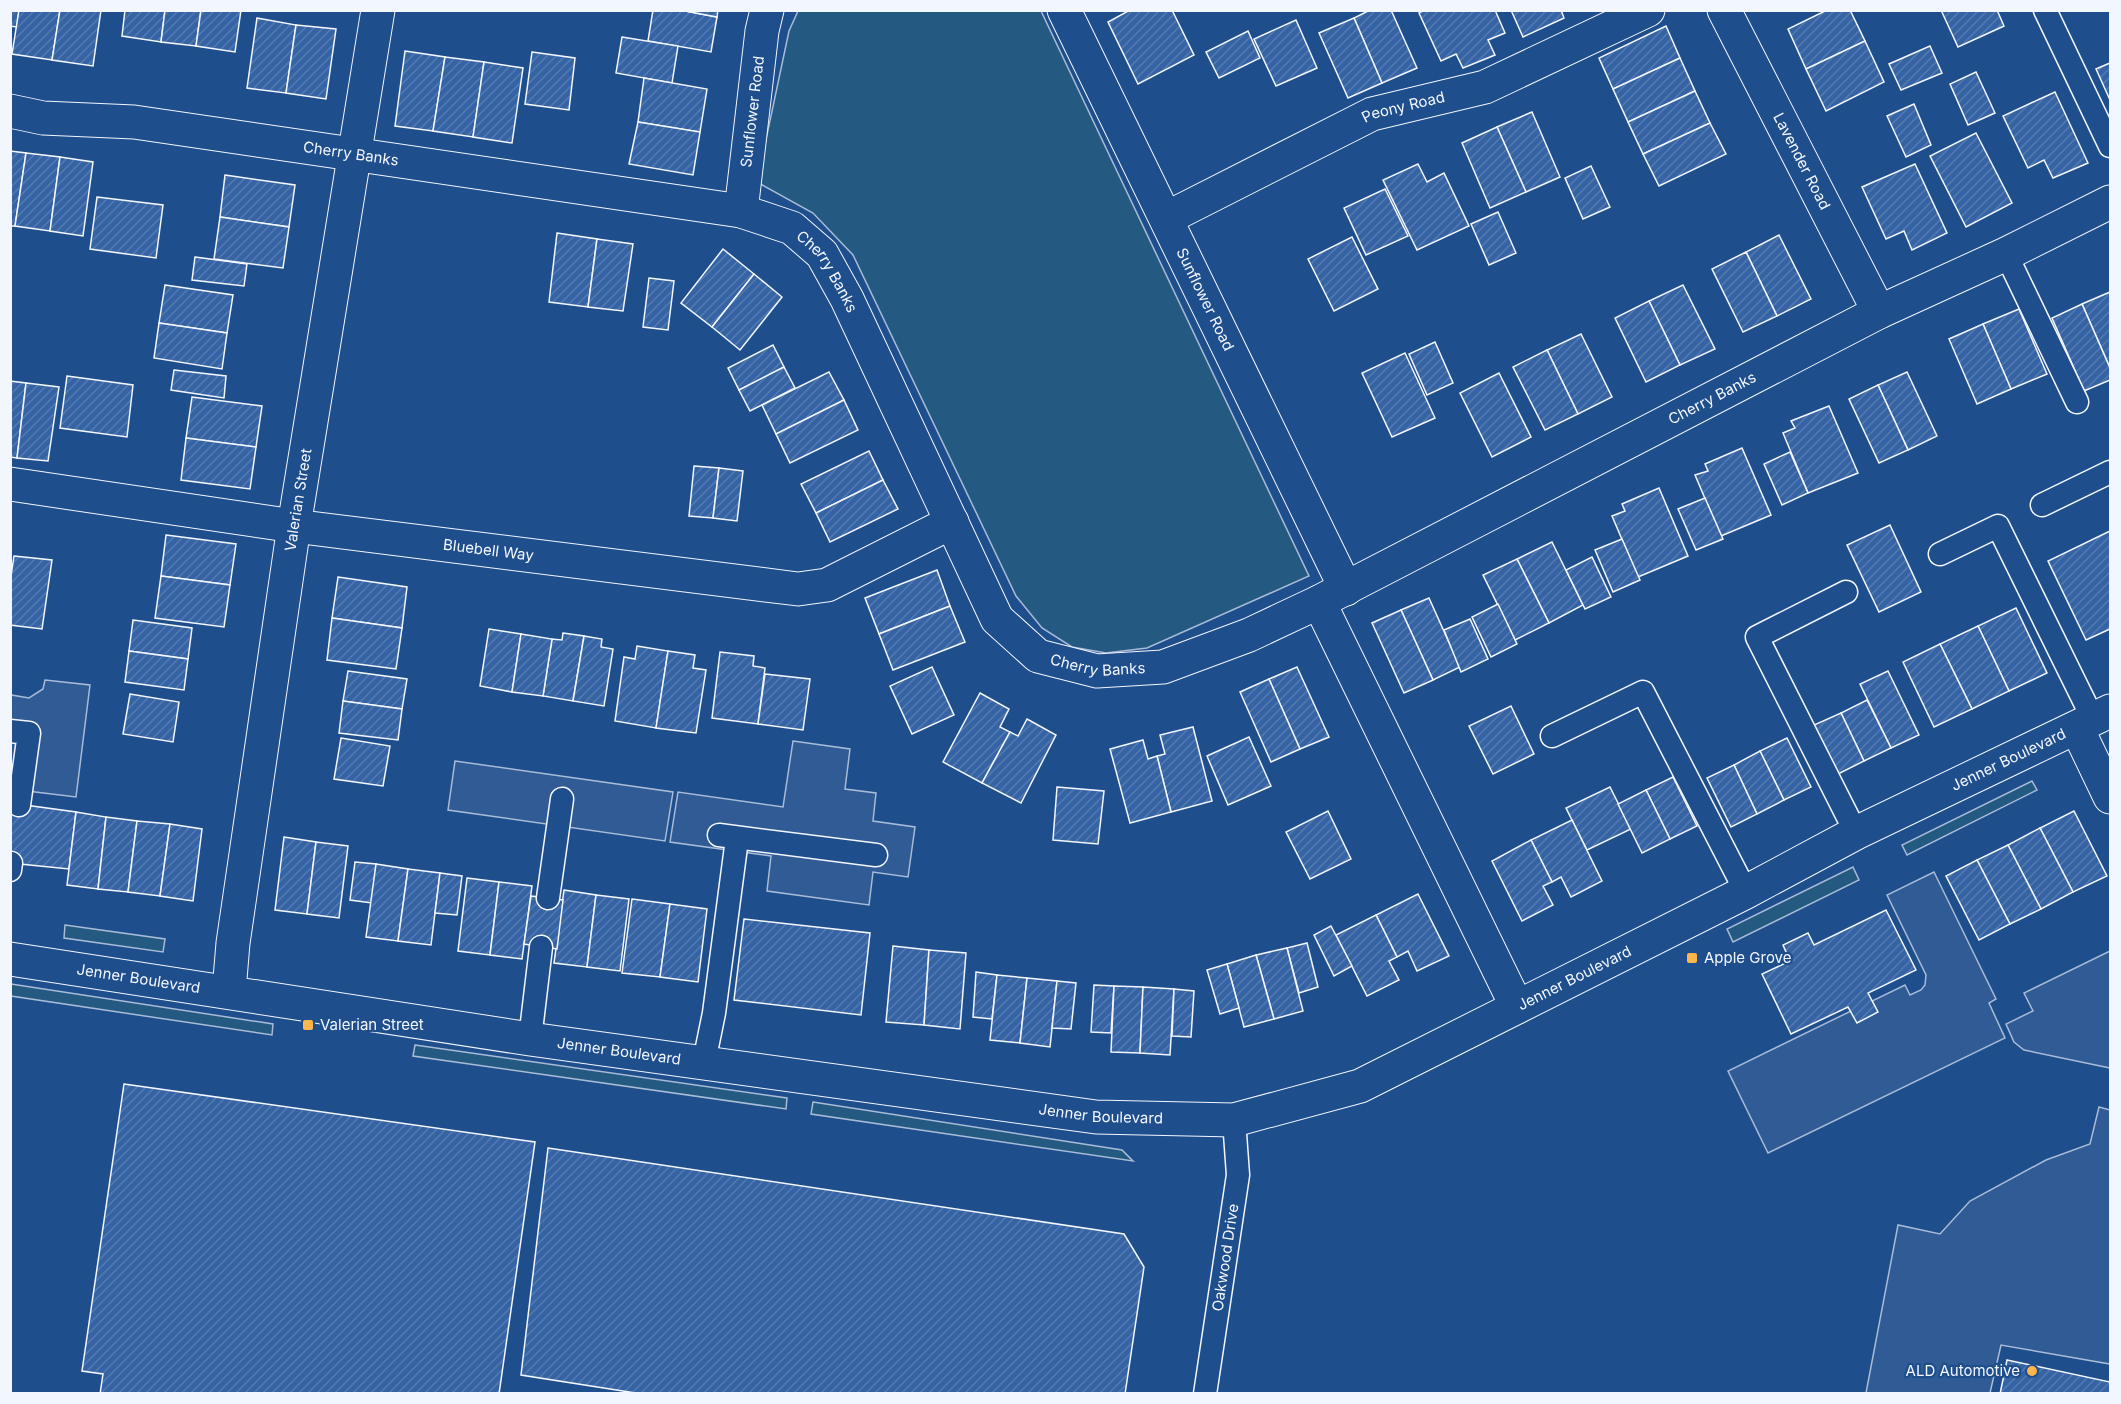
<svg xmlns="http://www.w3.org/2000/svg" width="2121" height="1404" font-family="Inter,sans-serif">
<defs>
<pattern id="building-hatch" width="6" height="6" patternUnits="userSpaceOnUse" patternTransform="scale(1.5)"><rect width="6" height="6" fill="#3563a3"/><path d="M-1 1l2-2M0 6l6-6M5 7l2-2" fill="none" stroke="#537ab1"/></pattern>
</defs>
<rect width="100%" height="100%" fill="#1f4e8c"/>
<g fill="#245a82" stroke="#a8bbd7" stroke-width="1.5">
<path d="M798,11h243l268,565 -162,72 -41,5 -34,-6 -30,-19 -26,-32 -163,-341 -40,-42 -56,-31 32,-151z"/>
<path d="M2032,781l5,9 -130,65 -5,-10z"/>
<path d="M1853,867l6,13 -126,62 -6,-13z"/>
<path d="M65,925l100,14 -2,13 -99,-14z"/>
<path d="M11,984l262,40 -1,11 -261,-39z"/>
<path d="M415,1045l372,53 -1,11 -373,-53z"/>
<path d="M813,1102l309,48 11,11 -322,-47z"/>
</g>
<g fill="#305b95" stroke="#a8bbd7" stroke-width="1.5">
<path d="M45,680l45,5 -14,112 -65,-8v-94l18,3 14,-9z"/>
<path d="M793,741l57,8 -5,40 31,4 -3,28 42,6 -7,50 -35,-5 -4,33 -102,-14 4,-35 -101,-14 8,-50 105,15z"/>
<path d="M455,761l218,31 -8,49 -217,-31z"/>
<path d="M1934,872l62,127 -7,4 16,35 -237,115 -40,-82 123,-60 16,6 10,-5 -5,-11 33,-16 5,10 11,-5 4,-5 1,-10 -39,-80z"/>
<path d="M2110,951v117l-86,-18 -10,-8 -8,-18 27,-13 -9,-18z"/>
<path d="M2099,1107l11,3v254l-109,-19 -11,48h-124l32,-168 42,9 30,-33 76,-41 44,-16z"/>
</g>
<g fill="url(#building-hatch)" stroke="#f2f6ff" stroke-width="1.5">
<path d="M10,10h9l-2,17 -7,-1z"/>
<path d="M19,10h41l-8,50 -40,-6z"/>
<path d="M60,10h41l-8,56 -41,-6z"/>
<path d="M125,10h40l-4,32 -39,-6z"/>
<path d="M165,10h36l-5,36 -35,-4z"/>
<path d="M201,10h40l-6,42 -39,-6z"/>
<path d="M653,10h27l37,7 -6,35 -63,-11z"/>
<path d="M680,10h38l-1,7z"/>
<path d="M1130,10h42l22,45 -56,29 -30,-62z"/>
<path d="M1370,10h21l26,58 -35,15 -28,-65z"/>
<path d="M1424,10h71l10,23 -17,7 7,15 -32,13 -7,-14 -15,7 -22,-48z"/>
<path d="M1511,10h50l3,8 -41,19z"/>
<path d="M1827,10h23l15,31 -59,28 -18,-40z"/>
<path d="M1941,10h56l7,16 -46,21z"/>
<path d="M257,18l39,7 -10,68 -39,-5z"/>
<path d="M1354,18l28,65 -34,15 -29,-65z"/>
<path d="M1296,20l21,48 -41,18 -22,-47z"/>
<path d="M296,25l40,4 -10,70 -40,-6z"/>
<path d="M1666,26l14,32 -67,31 -14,-31z"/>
<path d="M1248,31l12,27 -41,20 -13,-26z"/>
<path d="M622,37l56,9 -6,37 -56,-10z"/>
<path d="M1865,41l19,41 -58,29 -20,-42z"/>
<path d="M1930,46l12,27 -41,17 -12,-26z"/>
<path d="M405,51l40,6 -12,74 -38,-5z"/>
<path d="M532,52l43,6 -6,52 -44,-6z"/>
<path d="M445,57l39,5 -11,75 -40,-6z"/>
<path d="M1680,58l15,33 -67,31 -15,-33z"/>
<path d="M484,62l39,6 -11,75 -39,-6z"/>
<path d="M2110,63v37l-14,-31z"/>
<path d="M1976,72l19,41 -27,12 -18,-41z"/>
<path d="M644,78l63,11 -7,43 -62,-10z"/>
<path d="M1695,91l15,32 -67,31 -15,-32z"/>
<path d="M2055,92l33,71 -35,15 -9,-18 -16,8 -25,-52z"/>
<path d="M1914,104l17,41 -25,12 -19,-41z"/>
<path d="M1532,112l28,65 -34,15 -29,-65z"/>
<path d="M638,122l62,10 -7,43 -64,-11z"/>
<path d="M1710,123l16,31 -67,32 -16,-32z"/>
<path d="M1497,127l29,65 -36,16 -28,-65z"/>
<path d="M1976,133l36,70 -46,24 -36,-71z"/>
<path d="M10,151l16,2 -11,73h-5z"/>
<path d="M26,153l34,4 -10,74 -35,-5z"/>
<path d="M60,157l33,5 -10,74 -33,-5z"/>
<path d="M1418,164l9,18 17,-9 25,53 -52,24 -34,-70z"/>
<path d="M1915,164l32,69 -35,17 -8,-19 -18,8 -24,-52z"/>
<path d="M1591,166l19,41 -27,12 -18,-41z"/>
<path d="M225,175l70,10 -6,42 -69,-10z"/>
<path d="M1385,189l23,47 -42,19 -22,-47z"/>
<path d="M97,197l66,8 -7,53 -66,-9z"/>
<path d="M1498,212l18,41 -27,12 -18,-41z"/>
<path d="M220,217l69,10 -6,41 -69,-9z"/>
<path d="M557,233l40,6 -9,68 -39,-5z"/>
<path d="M1779,235l32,64 -34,17 -31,-64z"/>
<path d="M1352,237l26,52 -44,22 -26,-52z"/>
<path d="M597,239l36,5 -10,67 -35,-4z"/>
<path d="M723,249l31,25 -42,53 -31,-24z"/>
<path d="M1746,252l31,64 -34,16 -31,-63z"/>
<path d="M195,257l52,7 -3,22 -52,-6z"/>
<path d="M754,274l28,23 -42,53 -28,-23z"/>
<path d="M649,278l25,3 -6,49 -25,-3z"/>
<path d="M165,285l68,10 -6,38 -68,-10z"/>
<path d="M1683,285l32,64 -35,16 -31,-64z"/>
<path d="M2110,292v76l-28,-64z"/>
<path d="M1649,301l31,64 -34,17 -31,-64z"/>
<path d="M2082,304l28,64v12l-26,11 -32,-73z"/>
<path d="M2019,309l28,65 -36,15 -28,-65z"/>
<path d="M159,323l68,10 -5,36 -68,-11z"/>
<path d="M1983,324l28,65 -34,15 -28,-65z"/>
<path d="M1581,334l31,63 -34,17 -31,-64z"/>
<path d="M1435,342l18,41 -26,12 -18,-41z"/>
<path d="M773,345l11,22 -45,23 -11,-22z"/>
<path d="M1547,350l31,64 -33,16 -32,-63z"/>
<path d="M1405,353l30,65 -43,19 -30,-64z"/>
<path d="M784,367l11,21 -45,23 -11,-21z"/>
<path d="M174,370l52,6 -2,22 -53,-8z"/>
<path d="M829,372l15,28 -68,34 -14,-29z"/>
<path d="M1907,372l30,64 -29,14 -30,-65z"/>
<path d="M1499,373l32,64 -39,20 -32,-64z"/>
<path d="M67,376l66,9 -6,52 -67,-9z"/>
<path d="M10,381l16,2 -9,75 -7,-1z"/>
<path d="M26,383l33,4 -11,74 -31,-3z"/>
<path d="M1878,385l30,65 -29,13 -30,-64z"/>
<path d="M192,397l70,9 -6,41 -70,-9z"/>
<path d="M844,400l14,30 -68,33 -14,-29z"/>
<path d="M1829,406l29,67 -50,20 -25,-60 12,-5 -4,-7z"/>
<path d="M186,438l70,9 -6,42 -69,-9z"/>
<path d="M1742,448l29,67 -50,21 -26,-61 13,-4 -3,-7z"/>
<path d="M869,451l14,29 -67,33 -15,-29z"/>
<path d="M1790,452l18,41 -26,12 -18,-41z"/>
<path d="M694,466l25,2 -6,50 -24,-2z"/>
<path d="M719,468l24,3 -6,50 -24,-3z"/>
<path d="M883,480l15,29 -68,33 -14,-29z"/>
<path d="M1659,488l29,68 -50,21 -26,-61 13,-5 -3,-7z"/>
<path d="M1705,498l18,41 -27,11 -18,-41z"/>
<path d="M1890,525l31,67 -42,20 -32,-67z"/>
<path d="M2110,531v98l-24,11 -38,-79z"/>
<path d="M166,535l70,9 -6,41 -69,-9z"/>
<path d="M1622,539l18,41 -27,12 -18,-42z"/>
<path d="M1552,542l31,63 -34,18 -32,-64z"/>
<path d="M14,556l38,4 -10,69 -32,-4v-42z"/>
<path d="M1592,557l19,40 -26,12 -19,-39z"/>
<path d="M1517,559l32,64 -34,17 -32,-65z"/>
<path d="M937,570l13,36 -71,28 -14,-36z"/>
<path d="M161,576l69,9 -6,42 -69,-9z"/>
<path d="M338,577l69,10 -5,41 -70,-10z"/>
<path d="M1429,598l31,69 -27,13 -32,-70z"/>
<path d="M1498,604l19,40 -26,13 -19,-40z"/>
<path d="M950,606l15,36 -72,28 -14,-36z"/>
<path d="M2016,608l31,65 -38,18 -31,-65z"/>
<path d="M1401,610l32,70 -29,13 -32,-70z"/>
<path d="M332,618l70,10 -6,41 -69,-9z"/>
<path d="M1470,619l18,40 -27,13 -17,-42z"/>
<path d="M133,620l59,8 -4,31 -59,-8z"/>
<path d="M1978,626l31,65 -37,18 -32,-65z"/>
<path d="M489,629l32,5 -9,58 -32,-6z"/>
<path d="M563,633l21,3 -11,65 -30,-5 9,-57 10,1z"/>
<path d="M521,634l31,5 -9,57 -31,-4z"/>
<path d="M584,636l18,3 -1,8 12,2 -9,57 -31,-5z"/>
<path d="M1940,644l32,65 -38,18 -31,-65z"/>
<path d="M637,646l31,5 -12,77 -41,-7 9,-64 11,2z"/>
<path d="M129,651l59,8 -4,31 -59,-8z"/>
<path d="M668,651l27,4 -2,13 13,2 -10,63 -40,-5z"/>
<path d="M720,652l34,4 -1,10 12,2 -7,56 -46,-6z"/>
<path d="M932,667l22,48 -42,19 -22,-48z"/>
<path d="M1297,667l32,70 -29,12 -31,-70z"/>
<path d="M348,671l59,8 -5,30 -59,-8z"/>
<path d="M1888,671l31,64 -28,13 -31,-64z"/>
<path d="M765,674l45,5 -7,51 -45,-6z"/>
<path d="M1269,679l31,70 -29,13 -31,-70z"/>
<path d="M980,693l29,16 -9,18 10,5 -28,51 -39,-21z"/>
<path d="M130,694l49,8 -6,40 -50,-8z"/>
<path d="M1867,700l24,48 -27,13 -23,-48z"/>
<path d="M343,701l59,8 -4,31 -59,-7z"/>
<path d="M1511,706l23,48 -41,20 -24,-48z"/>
<path d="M1841,713l23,48 -26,13 -24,-49z"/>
<path d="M1027,719l29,16 -35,68 -39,-20 28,-51 8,4z"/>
<path d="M1193,727l19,74 -41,11 -14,-56 8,-2 -5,-19z"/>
<path d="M1249,737l22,49 -43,19 -21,-49z"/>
<path d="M341,738l49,8 -7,40 -49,-7z"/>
<path d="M1787,738l24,49 -27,13 -24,-49z"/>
<path d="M1143,740l5,19 9,-3 14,56 -41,11 -20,-74z"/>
<path d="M1760,751l24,49 -27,14 -23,-49z"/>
<path d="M1734,765l23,49 -26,13 -24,-49z"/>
<path d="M1673,777l24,49 -27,13 -24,-49z"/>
<path d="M1057,787l47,4 -6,53 -45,-4z"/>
<path d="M1610,787l21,42 -44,21 -21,-42z"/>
<path d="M1646,790l24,49 -28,14 -24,-49z"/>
<path d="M10,803l66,9 -7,57 -59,-6z"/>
<path d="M1328,811l23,48 -41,20 -24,-47z"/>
<path d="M2074,811l33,65 -34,16 -33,-64z"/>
<path d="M76,812l30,5 -8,72 -31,-4z"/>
<path d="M106,817l31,4 -9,71 -30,-3z"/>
<path d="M1572,820l30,61 -31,16 -10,-20 -9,5 -21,-42z"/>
<path d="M137,821l33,3 -10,72 -32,-4z"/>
<path d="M170,824l32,5 -9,72 -33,-5z"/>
<path d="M2040,828l33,64 -32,17 -33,-64z"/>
<path d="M284,837l32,5 -9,72 -32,-4z"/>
<path d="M1531,840l21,42 -9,4 10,19 -31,16 -30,-60z"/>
<path d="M316,842l32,4 -9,72 -32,-4z"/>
<path d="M2008,845l33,64 -31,15 -33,-64z"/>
<path d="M1977,860l33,64 -31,16 -33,-64z"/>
<path d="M355,862l21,2 -4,39 -22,-3z"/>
<path d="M376,864l32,5 -10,72 -32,-4z"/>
<path d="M408,869l32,4 -9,72 -33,-4z"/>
<path d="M440,873l22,3 -5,39 -22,-2z"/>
<path d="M467,878l32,4 -9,73 -32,-4z"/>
<path d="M499,882l33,4 -10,73 -32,-4z"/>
<path d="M564,890l32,5 -9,72 -33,-4z"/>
<path d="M1418,894l31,62 -32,15 -9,-20 -11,6 -21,-42z"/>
<path d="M596,895l33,4 -9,72 -33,-4z"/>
<path d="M531,896l32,4 -6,49 -33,-5z"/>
<path d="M632,899l38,5 -10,73 -38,-4z"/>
<path d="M670,904l37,5 -9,73 -38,-5z"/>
<path d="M1886,910l30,60 -48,23 10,19 -21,11 -9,-16 -57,27 -29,-60 28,-13 -7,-16 25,-12 6,12z"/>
<path d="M1376,915l21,42 -8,4 10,19 -32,16 -31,-61z"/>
<path d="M744,919l126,14 -9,82 -127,-15z"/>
<path d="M1331,926l21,40 -18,10 -20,-41z"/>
<path d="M1307,943l11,44 -19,6 -12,-45z"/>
<path d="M893,946l36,4 -5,75 -38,-3z"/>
<path d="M1287,948l16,63 -29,8 -18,-64z"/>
<path d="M929,950l37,3 -6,76 -36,-4z"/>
<path d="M1256,955l18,64 -30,8 -17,-63z"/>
<path d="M1227,964l12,44 -19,6 -13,-44z"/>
<path d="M976,972l21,3 -5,44 -19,-2z"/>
<path d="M997,975l30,3 -7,65 -30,-3z"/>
<path d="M1027,978l30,3 -7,66 -30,-4z"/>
<path d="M1057,981l19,2 -5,46 -19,-1z"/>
<path d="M1094,985l20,1 -3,47 -20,-1z"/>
<path d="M1114,986l29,1 -3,66 -29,-1z"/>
<path d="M1143,987l31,2 -4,66 -30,-2z"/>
<path d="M1174,989l20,2 -3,46 -19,-1z"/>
<path d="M124,1084l411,58 -36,252h-399l3,-20 -21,-3z"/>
<path d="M548,1148l576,86 20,33 -19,127h-483l-121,-19z"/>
<path d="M2007,1360l103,22v12h-110z"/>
</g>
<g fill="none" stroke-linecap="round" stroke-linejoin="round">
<defs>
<g id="service">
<path d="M2045,10l65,136"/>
<path d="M2006,254l71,148"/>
<path d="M2042,505l68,-33"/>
<path d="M1940,554l58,-28 95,193"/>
<path d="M1846,592l-89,45 99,196"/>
<path d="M10,731l19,2 -10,72"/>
<path d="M1552,736l91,-44 103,200"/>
<path d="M719,835l157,20"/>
<path d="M10,870l1,-7"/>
<path d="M548,898l14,-99"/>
<path d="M530,1039l11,-92"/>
<path d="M704,1062l10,-49 23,-174"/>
<path id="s1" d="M1205,1394l33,-219 -4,-55"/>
</g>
<g id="minor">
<path id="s2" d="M1064,10l282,579"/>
<path id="s3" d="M1724,10l155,302"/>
<path id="s4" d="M10,111l33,7 91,4 607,89 51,17 30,26 25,45 150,320 41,37 59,15 66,-4 86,-32 70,-33 560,-290 127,-58 104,-52"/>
<path id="s5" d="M741,211l21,-180 5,-21"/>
<path id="s6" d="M1167,218l205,-104 113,-27 163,-77"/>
<path id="s7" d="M10,484l284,42 504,63 29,-4 125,-63"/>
<path d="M1319,602l198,405"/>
<path d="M2077,728l33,69"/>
<path id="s8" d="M10,959l520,80 566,78 138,3 126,-34 386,-194 110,-59 254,-122"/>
<path id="s9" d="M229,991l4,-48 61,-417 84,-516"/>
</g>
</defs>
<use href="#service" stroke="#f2f6ff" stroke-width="25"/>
<use href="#minor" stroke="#f2f6ff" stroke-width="35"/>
<use href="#service" stroke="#1f4e8c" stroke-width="22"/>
<use href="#minor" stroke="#1f4e8c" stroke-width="33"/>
</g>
<g fill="#ffb74d" stroke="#1f4e8c" stroke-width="2">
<rect x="1686" y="952" width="12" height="12" rx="3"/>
<rect x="302" y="1019" width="12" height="12" rx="3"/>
<circle cx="2032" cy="1371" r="6"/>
</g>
<g text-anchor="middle" stroke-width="4.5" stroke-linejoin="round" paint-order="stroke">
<g font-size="15" fill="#f2f6ff" stroke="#1f4e8c">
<text dy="5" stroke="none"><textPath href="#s6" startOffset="262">Peony Road</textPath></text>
<text dy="5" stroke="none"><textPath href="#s5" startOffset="100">Sunflower Road</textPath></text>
<text dy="5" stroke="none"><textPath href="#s4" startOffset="344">Cherry Banks</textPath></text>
<text dy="5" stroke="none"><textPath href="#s3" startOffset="170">Lavender Road</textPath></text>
<text dy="5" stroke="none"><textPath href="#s4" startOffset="849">Cherry Banks</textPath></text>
<text dy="5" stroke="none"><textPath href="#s2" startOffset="322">Sunflower Road</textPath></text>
<text dy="5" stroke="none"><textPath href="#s4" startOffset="2031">Cherry Banks</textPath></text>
<text dy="5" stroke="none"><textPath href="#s9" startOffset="496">Valerian Street</textPath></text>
<text dy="5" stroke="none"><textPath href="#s7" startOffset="483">Bluebell Way</textPath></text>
<text dy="5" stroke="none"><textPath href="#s4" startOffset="1353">Cherry Banks</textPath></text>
<text dy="5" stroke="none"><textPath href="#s8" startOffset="2092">Jenner Boulevard</textPath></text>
<text dy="5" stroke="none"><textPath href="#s8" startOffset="130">Jenner Boulevard</textPath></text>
<text dy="5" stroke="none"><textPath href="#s8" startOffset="1606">Jenner Boulevard</textPath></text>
<text dy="5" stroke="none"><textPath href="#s8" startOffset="616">Jenner Boulevard</textPath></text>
<text dy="5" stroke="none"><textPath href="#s8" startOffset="1102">Jenner Boulevard</textPath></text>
<text dy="5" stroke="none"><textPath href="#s1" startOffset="138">Oakwood Drive</textPath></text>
</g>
<g font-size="15" fill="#f2f6ff" stroke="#1f4e8c" text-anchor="start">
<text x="1704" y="963">Apple Grove</text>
<text x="320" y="1030">Valerian Street</text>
<text x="2020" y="1376" text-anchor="end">ALD Automotive</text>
</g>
</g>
<rect width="2121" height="1404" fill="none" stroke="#f2f6ff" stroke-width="24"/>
</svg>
